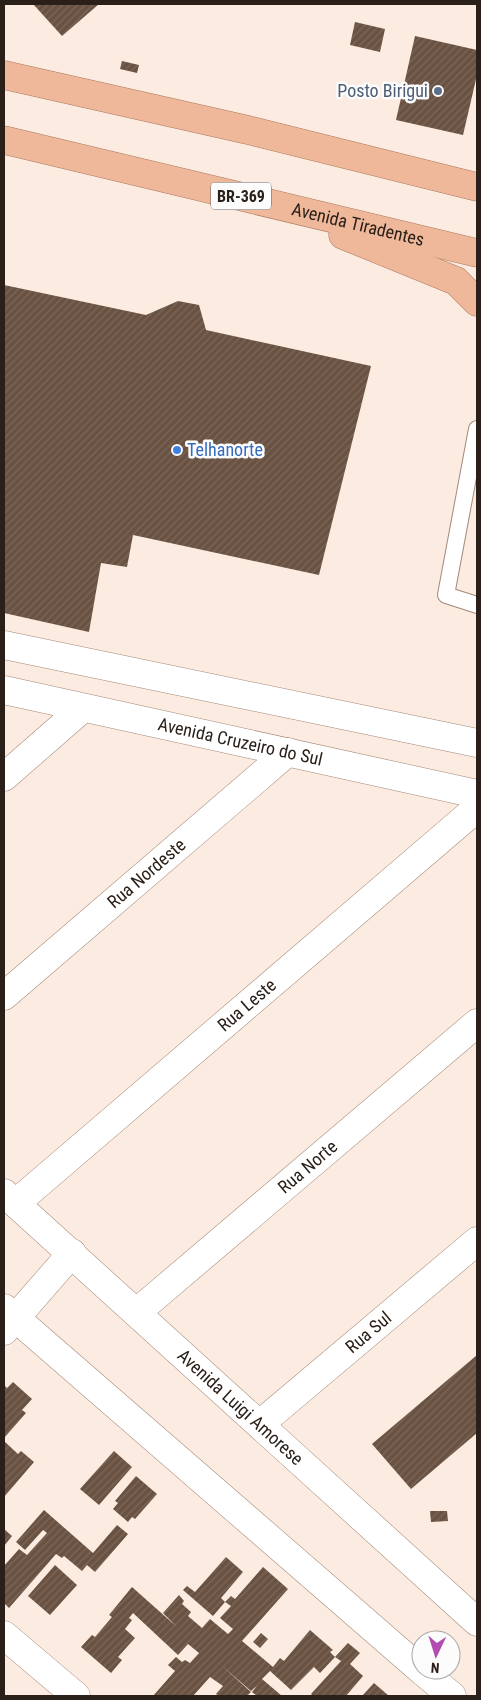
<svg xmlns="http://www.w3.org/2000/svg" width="481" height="1700" font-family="'Roboto Condensed',sans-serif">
<defs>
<pattern id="building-hatch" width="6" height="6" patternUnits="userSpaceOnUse" patternTransform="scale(1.25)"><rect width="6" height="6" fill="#6a5242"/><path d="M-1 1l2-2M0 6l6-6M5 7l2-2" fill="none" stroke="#7b675a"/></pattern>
</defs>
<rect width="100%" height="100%" fill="#fcebe0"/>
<g fill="url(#building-hatch)">
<path d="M33,4h66l-37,32z"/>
<path d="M355,22l30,7 -5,23 -30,-7z"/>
<path d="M415,36l62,14v25l-14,60 -67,-15z"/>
<path d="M122,61l17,4 -2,8 -17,-4z"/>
<path d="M4,285l142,30 32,-14 21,4 7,25 165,36 -52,209 -186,-40 -6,32 -26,-4 -12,69 -85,-19z"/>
<path d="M477,1355v78l-66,56 -39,-45z"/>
<path d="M13,1382l19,17 -10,11 4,3 -22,25v-53l3,3z"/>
<path d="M4,1441l14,13 3,-3 13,11 -30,35z"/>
<path d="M114,1451l18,16 -33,38 -19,-16z"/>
<path d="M136,1476l21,18 -22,25 -3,-2 -4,5 -15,-13 5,-6 -3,-2z"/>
<path d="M44,1510l49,43 24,-28 11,9 -33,38 -8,-7 -5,6 -18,-15 -2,2 -6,-4 -47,54 -5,-5v-37l15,-17 8,6 20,-22 -4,-3 -18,20 -9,-8z"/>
<path d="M430,1511h17l1,10 -17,1z"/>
<path d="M4,1529l8,7 -8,10z"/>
<path d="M226,1557l17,15 -22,26 4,4 -12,14 -30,-26 4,-4 8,6z"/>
<path d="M55,1565l22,20 -27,30 -22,-19z"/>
<path d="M263,1567l25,22 -46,52 31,26 7,-9 4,3 26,-31 23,20 -3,2 5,5 -15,16 -6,-6 -23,23 -21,-19 -8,8 20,17h-25l-5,-4 5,-6 -6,5 -30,-26 30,27 -4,4h-28l-3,-2 7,-8 -13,-9 -17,19h-40l22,-25 -7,-6 8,-8 6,5 3,-2 5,3 9,-10 -11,-9 -10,11 -45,-42 -4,5 3,2 -7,9 10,9 -17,19 4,3 -11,13 -30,-26 11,-12 3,2 17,-20 -3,-2 23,-28 45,40 -14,-14 16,-18 5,6 -2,3 9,8 -3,4 14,12 8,-9 18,15 5,-5 -13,-11 11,-12 -6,-4 6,-6 4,3z"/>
<path d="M261,1633l7,6 -8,9 -7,-6z"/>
<path d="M348,1643l12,10 -10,11 13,12 -17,20h-33l-2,-2 30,-33 -6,-4z"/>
<path d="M374,1683l15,13h-27z"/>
</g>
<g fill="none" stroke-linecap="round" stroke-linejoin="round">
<defs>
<path id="service" d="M477,429l-31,166 31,10"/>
<g id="minor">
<path d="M4,777l79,-69"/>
<path id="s1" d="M4,996l284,-244"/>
<path id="s2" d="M16,1203l461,-395"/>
<path id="s3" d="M137,1312l340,-289"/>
<path d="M4,1331l68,-78"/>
<path id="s4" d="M260,1424l217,-183"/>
<path d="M4,1635l72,61"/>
</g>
<g id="tertiary">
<path d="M4,645l473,98"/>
<path id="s5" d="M4,690l473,104"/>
<path id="s6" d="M4,1193l473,429"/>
<path d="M4,1308l417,362"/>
<path d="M421,1670l31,26"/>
</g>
<g id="trunk">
<path d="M4,75l244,55 229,57"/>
<path id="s7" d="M4,140l473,113"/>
<path d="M343,235l113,46 21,21"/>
</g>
</defs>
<use href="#service" stroke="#a38978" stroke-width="18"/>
<use href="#minor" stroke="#a38978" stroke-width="29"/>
<use href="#tertiary" stroke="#a38978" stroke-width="29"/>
<use href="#trunk" stroke="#a9785d" stroke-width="29"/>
<use href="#service" stroke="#fff" stroke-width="16"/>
<use href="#minor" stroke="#fff" stroke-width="28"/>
<use href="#tertiary" stroke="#fff" stroke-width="28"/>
<use href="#trunk" stroke="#f0b89a" stroke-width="28"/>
</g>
<circle fill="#5c6f8a" stroke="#fcfcfc" stroke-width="2" cx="438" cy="91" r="5"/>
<circle fill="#3f7fe0" stroke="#fcfcfc" stroke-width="2" cx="177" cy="450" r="5"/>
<g text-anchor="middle" stroke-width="5" stroke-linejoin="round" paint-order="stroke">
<rect fill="#fcfcfc" stroke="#69625d" stroke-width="1" x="211" y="182.5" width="60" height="27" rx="4"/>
<g font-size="16" font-weight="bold" fill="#2a2019">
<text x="241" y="202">BR-369</text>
</g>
<g font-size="18" fill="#4e5e75" stroke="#fcfcfc" text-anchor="end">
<text x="428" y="97">Posto Birigui</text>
</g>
<g font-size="18" fill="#2a2019" stroke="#fcfcfc">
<text dy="6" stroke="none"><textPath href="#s7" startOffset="364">Avenida Tiradentes</textPath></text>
<text dy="6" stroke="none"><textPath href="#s5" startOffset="242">Avenida Cruzeiro do Sul</textPath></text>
<text dy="6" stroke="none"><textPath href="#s1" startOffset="188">Rua Nordeste</textPath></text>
<text dy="6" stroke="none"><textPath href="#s2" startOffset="304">Rua Leste</textPath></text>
<text dy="6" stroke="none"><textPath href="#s3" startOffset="224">Rua Norte</textPath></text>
<text dy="6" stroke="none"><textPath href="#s4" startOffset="142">Rua Sul</textPath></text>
<text dy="6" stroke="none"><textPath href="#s6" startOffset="319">Avenida Luigi Amorese</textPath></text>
</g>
<g font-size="18" fill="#366cbe" stroke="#fcfcfc" text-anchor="start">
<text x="187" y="456">Telhanorte</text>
</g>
</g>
<rect width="481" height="1700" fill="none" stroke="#2a2019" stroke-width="10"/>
<g transform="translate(436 1655) rotate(184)"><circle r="24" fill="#fcfcfc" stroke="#a8a4a1"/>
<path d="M0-4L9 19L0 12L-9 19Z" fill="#b34cb1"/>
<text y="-8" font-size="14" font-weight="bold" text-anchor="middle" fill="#2a2019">N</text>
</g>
</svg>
